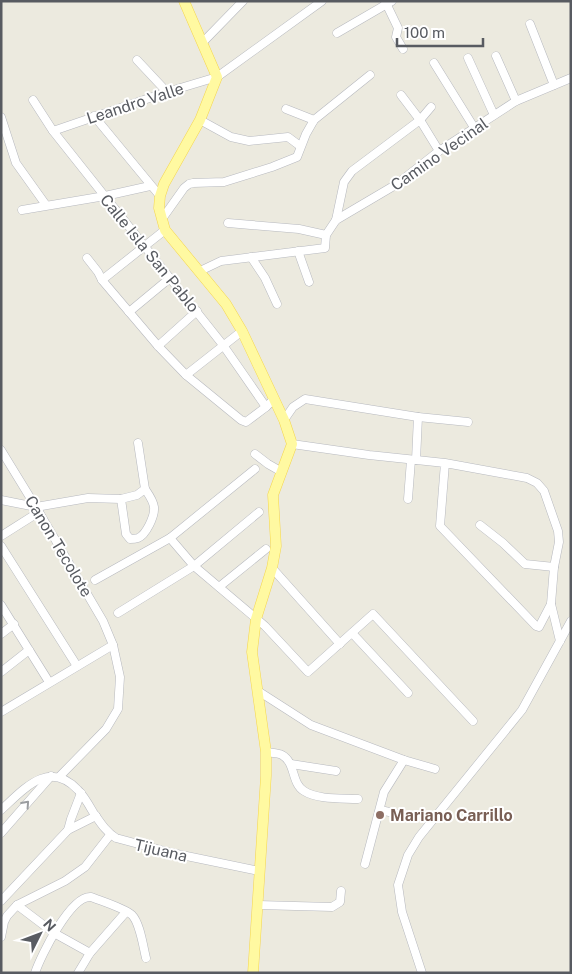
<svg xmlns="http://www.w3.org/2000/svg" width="572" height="974" font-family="'Public Sans',sans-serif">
<rect width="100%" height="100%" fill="#eceadf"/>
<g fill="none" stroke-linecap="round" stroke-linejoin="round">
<defs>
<g id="minor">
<path d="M385,1l13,27 -2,9 7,12"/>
<path d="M530,24l24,61"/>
<path d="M337,33l55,-32"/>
<path d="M203,42l40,-41"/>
<path d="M496,56l20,45"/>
<path d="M468,58l26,57"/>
<path d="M137,60l30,32"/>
<path d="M434,63l41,66"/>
<path d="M401,95l19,25 19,31"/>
<path d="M33,100l20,31 170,214 43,62"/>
<path d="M286,109l28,11"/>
<path d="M94,116l66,80"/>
<path d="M1,117l15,46 30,42"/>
<path d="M200,120l31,17 18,4 39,-4 12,9"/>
<path d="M53,131l114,-39 50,-15 105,-76"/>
<path d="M22,210l83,-14 45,-10"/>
<path d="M162,219l22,-31 5,-4 4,-1 31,-1 48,-15 25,-10 9,-23 8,-14 56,-45"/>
<path d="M336,220l8,-38 8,-11 68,-51 11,-13"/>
<path d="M228,223l71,6 27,6"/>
<path d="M298,251l11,31"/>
<path d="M251,257l14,21 12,26"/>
<path d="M87,258l11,14 4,8 56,66 28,29 55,45 5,2 20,-15 8,-8"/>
<path d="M200,271l21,-10 104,-13 1,-13 10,-15 61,-36 42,-33 77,-50 55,-23"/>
<path d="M102,280l63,-50"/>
<path d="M129,312l41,-34"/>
<path d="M158,346l39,-35"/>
<path d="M186,375l56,-44"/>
<path d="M418,417l50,5"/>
<path d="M284,420l9,-13 12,-8 113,18 -2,43"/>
<path d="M292,444l77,11 76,8 82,15 10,5 7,8 14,40 1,11 -5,25 -3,37 -12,23 -3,-1 -96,-100 5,-63"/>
<path d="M1,450l38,62 64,109 10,24 7,32 -2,32 -12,20 -47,48"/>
<path d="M255,454l13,10 14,8"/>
<path d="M121,499l5,35 4,5c3,0 5,0 8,-1 8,-3 17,-22 16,-31 -1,-7 -5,-12 -9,-18"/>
<path d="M408,499l3,-39"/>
<path d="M1,500l35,7 52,-9 33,1 16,-4 8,-6 -7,-46"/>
<path d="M480,525l23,18 22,21 29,3"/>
<path d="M1,536l38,-24"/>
<path d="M170,538l24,28 71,60 43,46 65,-58 100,107"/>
<path d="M1,546l76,120"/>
<path d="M272,568l68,76"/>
<path d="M95,580l75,-42 85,-69"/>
<path d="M219,587l47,-38"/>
<path d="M551,604l9,37"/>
<path d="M1,605l48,77"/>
<path d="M118,613l76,-47 65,-54"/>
<path d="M352,633l56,60"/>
<path d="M1,634l13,-10"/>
<path d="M1,672l28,-22"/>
<path d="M258,691l53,34 93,35 31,9"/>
<path d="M1,712l112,-67"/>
<path d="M266,752c5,1 12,1 16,3 14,8 9,28 22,36 14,9 38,7 54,8"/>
<path d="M291,764l45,7"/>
<path d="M1,810c23,-21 48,-51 77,-20 6,6 11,15 15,22 7,10 13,20 23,26l56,15 87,18"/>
<path d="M380,810l23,5"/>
<path d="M68,830l3,-11 10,-26"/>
<path d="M1,833l50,-57"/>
<path d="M365,864l19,-72 20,-32"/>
<path d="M1,901l67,-71 28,-14"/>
<path d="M17,905l37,28 36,20"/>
<path d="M258,905l74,2 8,-5 1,-11"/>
<path d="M1,937l3,-15 3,-6 10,-11 48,-24 20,-14 25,-32"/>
<path d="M35,973c6,-18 36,-78 56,-76 10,4 33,11 41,18 8,8 11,31 14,43"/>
<path d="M78,973l12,-20 36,-41"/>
<path d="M422,973l-20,-61 -4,-27 10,-30 11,-18 103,-127 49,-89"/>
</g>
<path id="major" d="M184,1l33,76 -17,43 -36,64 -4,12 -1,12 6,22 61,74 16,27 42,89 8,24 -19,51 3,51 -4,22 -16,51 -4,33 14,100v24l-13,197"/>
</defs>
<use href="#minor" stroke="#b7b9bf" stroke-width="9"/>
<use href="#major" stroke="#f5d64e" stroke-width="11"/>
<use href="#minor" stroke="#fff" stroke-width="8"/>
<use href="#major" stroke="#fff9a1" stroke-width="10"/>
</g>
<defs><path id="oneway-chevron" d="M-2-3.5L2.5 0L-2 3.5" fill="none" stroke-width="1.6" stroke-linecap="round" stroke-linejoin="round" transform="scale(1.25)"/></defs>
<use stroke="#9b9da0" href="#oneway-chevron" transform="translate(26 804) rotate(-48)"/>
<circle fill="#8d6e63" stroke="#fff" stroke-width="2" cx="380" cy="815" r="5"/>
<g text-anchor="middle" stroke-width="4" stroke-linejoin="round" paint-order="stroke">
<g font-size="16" fill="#585b61" stroke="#fff">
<text transform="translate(135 103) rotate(-18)" y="6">Leandro Valle</text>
<text transform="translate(439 154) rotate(-35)" y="6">Camino Vecinal</text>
<text transform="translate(150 253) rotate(51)" y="6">Calle Isla San Pablo</text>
<text transform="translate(59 546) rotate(59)" y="6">Canon Tecolote</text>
<text transform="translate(161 850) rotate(13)" y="6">Tijuana</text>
</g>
<g font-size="16" font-weight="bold" fill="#785e54" stroke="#fff" text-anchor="start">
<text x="390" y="821">Mariano Carrillo</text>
</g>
</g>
<rect width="572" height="974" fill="none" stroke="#585b61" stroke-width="5"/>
<g transform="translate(40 934) rotate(48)" stroke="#ffffff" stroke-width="4" paint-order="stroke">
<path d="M0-4L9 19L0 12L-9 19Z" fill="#585b61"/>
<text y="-8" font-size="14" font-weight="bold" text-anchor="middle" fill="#585b61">N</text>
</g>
<path d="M397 38v8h86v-8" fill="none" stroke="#585b61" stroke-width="2.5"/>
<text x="404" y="38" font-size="15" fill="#585b61" stroke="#ffffff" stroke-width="4" paint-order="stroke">100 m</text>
</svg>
